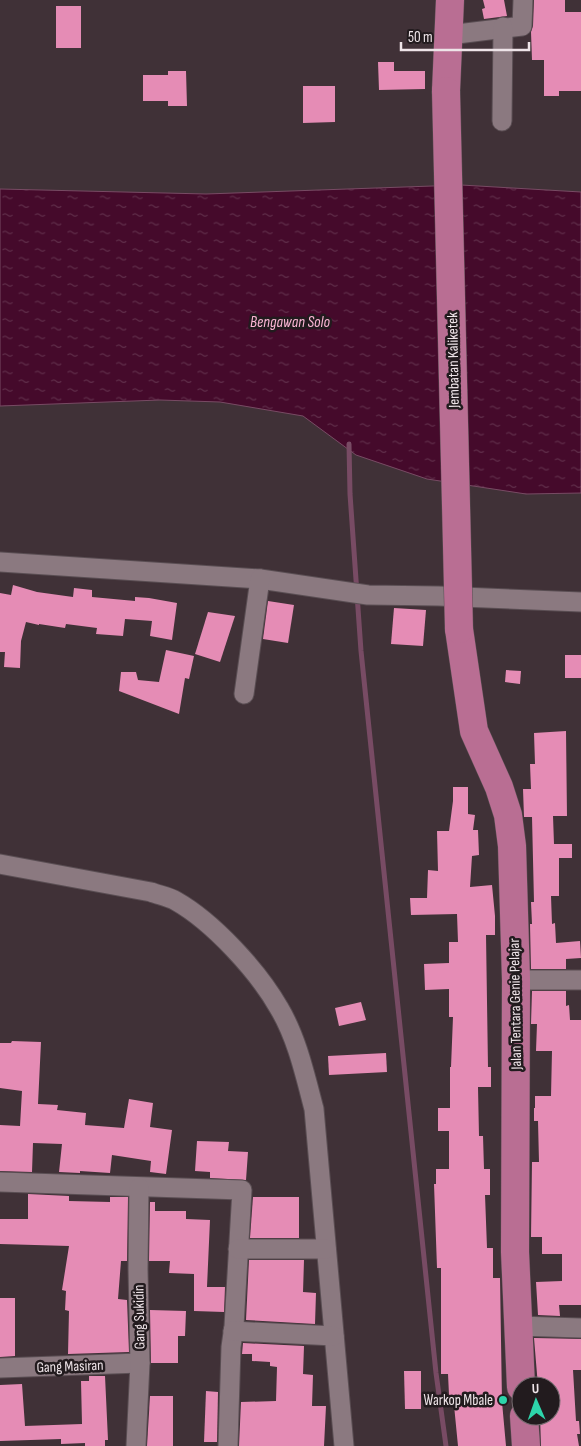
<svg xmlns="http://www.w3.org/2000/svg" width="581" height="1446" font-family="'Sofia Sans Condensed',sans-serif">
<defs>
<pattern id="water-ripples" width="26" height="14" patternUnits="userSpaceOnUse" patternTransform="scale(1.25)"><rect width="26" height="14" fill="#450a2b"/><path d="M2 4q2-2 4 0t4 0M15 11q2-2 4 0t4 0" fill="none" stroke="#602e4a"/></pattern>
</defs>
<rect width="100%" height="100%" fill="#403137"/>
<path fill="url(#water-ripples)" stroke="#784b64" d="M461,185l120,7v301l-55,1 -99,-15 -71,-24 -53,-39 -83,-14 -60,-2 -160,6v-217l206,5z"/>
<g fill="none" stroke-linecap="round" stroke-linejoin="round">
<path stroke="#784b64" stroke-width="5" d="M349,444l1,50 11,157 75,722 10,73"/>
</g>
<g fill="#e58cb5">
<path d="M483,0h21l3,16 -23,3 -2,-10 3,-1z"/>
<path d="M534,0h31v12h16v79h-22v5h-15v-36h-12l-1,-28 2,-6z"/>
<rect x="56" y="6" width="25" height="42"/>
<path d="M378,62h16v9h31v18l-46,1z"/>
<path d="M168,71h18l1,35h-19v-5h-25v-26h25z"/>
<path d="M303,86h32v36l-32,1z"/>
<path d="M13,585l24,7 36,5 1,-9 18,2v7l43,4v-4l14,1 28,5 -5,37 -22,-4 2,-15 -27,-2 -2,17 -27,-2 1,-6 -31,-4 -1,4 -26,-4v1l-13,-3 -5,19 -1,27 -16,-1 1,-15h-5v-59l11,2z"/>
<path d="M268,601l26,4 -6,38 -25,-4z"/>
<path d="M394,608l32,2 -3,36 -32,-2z"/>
<path d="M208,612l27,4 -15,46 -25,-8z"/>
<path d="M166,650l28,6 -5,23 -4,-1 -6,36 -60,-23 2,-19h15l2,8 21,2z"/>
<rect x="565" y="655" width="16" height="23"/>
<path d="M506,670l15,1 -1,13 -15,-2z"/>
<path d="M566,731l1,85h-14l1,28h18v14h-13v38h-8l1,28 3,-1 1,20 24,-2 1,17 -15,1v10h-35l-1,-45h2l-1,-22h3l-2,-85h-8l-1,-28h8l-1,-25h5l-1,-31z"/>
<path d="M453,787h15v27l7,1 -2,15h5l1,25 -7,1 -2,31 22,-2 3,31v19h-9l2,132h3v20h-13l1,49h4l1,33h6v26h-5l2,53h6v30h7l2,124 4,44h-48l-5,-51h-4l-1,-21h-7v-106h-4l-3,-84h2v-15h13v-38h-11v-23h12v-41h1l2,-50h-4v-28l-24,1 -1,-26 25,-1v-21h9l-1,-28 -46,1 -1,-17h17l1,-28 10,1 -1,-40h12l4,-30z"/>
<path d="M532,991h34v15l3,-1 1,15h11v285h-22l1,11 -22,-1 -2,-33 26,-1v-27h-20v-17h-11l1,-75h7l-1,-41h-4v-13h1v-12h16l1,-45h-16l1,-27h-6z"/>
<path d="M361,1002l5,18 -27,6 -4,-18z"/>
<path d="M12,1041l29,1 -3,62 20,1 -1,5 29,3 -1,12 39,3 5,-29 24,4 -3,24 22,3 -6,44 -16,-2 1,-11 -39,-6 -2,18 -30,-2v2l-21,-1 3,-28 -29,-1 -1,29 -32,-1v-46l20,1 2,-35 -22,-3v-45h11z"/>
<path d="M386,1053l1,19 -58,3 -1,-19z"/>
<path d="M197,1141l32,1 -1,9 20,1 -2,28 -36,-2v-6l-15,-1z"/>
<path d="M28,1194l41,2v5l41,1v-5h18l-1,64h-6l-3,38 9,1 2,52 -61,2 1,-43 -4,-1 1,-19 -4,-1 7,-44 -69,-2v-25h28z"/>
<path d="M253,1197h46v41h-49z"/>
<path d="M150,1202h5v9h31v8l24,1 -3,67h18l-1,25 -30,-1v-37l-25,-1 1,-12h-21z"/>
<path d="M249,1260h55l-1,32 13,1 -1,31 -69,-4z"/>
<path d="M0,1298h15v58l-15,1z"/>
<path d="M150,1310l36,1 -1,25h-7v27h-27z"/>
<path d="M534,1338l47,1v31h-8l3,51h3l1,13h-3l2,12h-38l-1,-30h11v-30h-13z"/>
<path d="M243,1343l61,3 -1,28 10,1 -1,31h14l-2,40h-85l2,-44 35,-1 1,-34 -7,-1v-4l-18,-1v-7h-10z"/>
<path d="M404,1371h17v38h-16z"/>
<path d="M89,1376h16l3,64h-3v6h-20v-3l-24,1v-5l-61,2v-56l22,-1 3,42 57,-2 -1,-43h8z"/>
<path d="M206,1391l12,1 -1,50h-13z"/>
<path d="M150,1396h23v50h-26z"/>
</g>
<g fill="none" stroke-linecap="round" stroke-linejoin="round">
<defs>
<g id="street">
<path d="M449,35l73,-9 1,-26"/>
<path d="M502,121l1,-94"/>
<path d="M0,562l260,17 108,16 70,1 143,6"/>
<path d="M244,694l16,-115"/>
<path d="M0,864l151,28c8,3 18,5 25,9 37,21 82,70 103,107 18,30 26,67 35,101l30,337"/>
<path d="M516,980h65"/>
<path d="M0,1182l242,8 -8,136 -3,21 -3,99"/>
<path d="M238,1249h88"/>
<path d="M518,1326l63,2"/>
<path d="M233,1331l101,5"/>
<path d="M0,1368l140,-5"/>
<path d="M136,1446l4,-83 -2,-94 1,-81"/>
</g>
<g id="primary">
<path d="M446,91l4,-91"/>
<path d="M459,629l15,102 25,56 9,28 4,31 4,134 -1,272 6,135"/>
<path d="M524,1416l2,30"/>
</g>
</defs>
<use href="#street" stroke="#5a4e53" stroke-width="21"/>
<use href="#primary" stroke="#5a4e53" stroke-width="29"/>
<use href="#street" stroke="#8b7980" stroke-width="19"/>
<use href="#primary" stroke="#b96e93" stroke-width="28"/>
<defs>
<path id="primary-bridge" d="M446,91l13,538"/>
</defs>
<use href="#primary-bridge" stroke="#5a4e53" stroke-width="29" stroke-linecap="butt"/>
<use href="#primary-bridge" stroke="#b96e93" stroke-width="28"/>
</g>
<circle fill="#2dd5ab" stroke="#221b1e" stroke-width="2" cx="503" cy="1400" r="5"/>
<g text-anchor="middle" stroke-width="5" stroke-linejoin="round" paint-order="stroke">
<g font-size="15" fill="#eee4e8" stroke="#221b1e">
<text transform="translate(453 360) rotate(-91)" y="5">Jembatan Kaliketek</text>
<text transform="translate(515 1004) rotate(-91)" y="5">Jalan Tentara Genie Pelajar</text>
<text transform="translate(139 1317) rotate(-91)" y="5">Gang Sukidin</text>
<text transform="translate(70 1366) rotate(-2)" y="5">Gang Masiran</text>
</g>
<g font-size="15" fill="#eee4e8" stroke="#221b1e" text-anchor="end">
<text x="493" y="1405">Warkop Mbale</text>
</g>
<g font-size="16" font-style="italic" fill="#fcb6d5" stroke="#221b1e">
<text x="290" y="327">Bengawan Solo</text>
</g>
</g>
<g transform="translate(536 1401) rotate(358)"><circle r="24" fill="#221b1e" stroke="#746b6f"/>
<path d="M0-4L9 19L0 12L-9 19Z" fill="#2dd5ab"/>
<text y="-8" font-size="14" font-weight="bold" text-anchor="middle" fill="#eee4e8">U</text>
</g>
<path d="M401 42v8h128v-8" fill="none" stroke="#eee4e8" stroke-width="2.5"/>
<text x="408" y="42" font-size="15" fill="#eee4e8" stroke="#221b1e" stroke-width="4" paint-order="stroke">50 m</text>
</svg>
